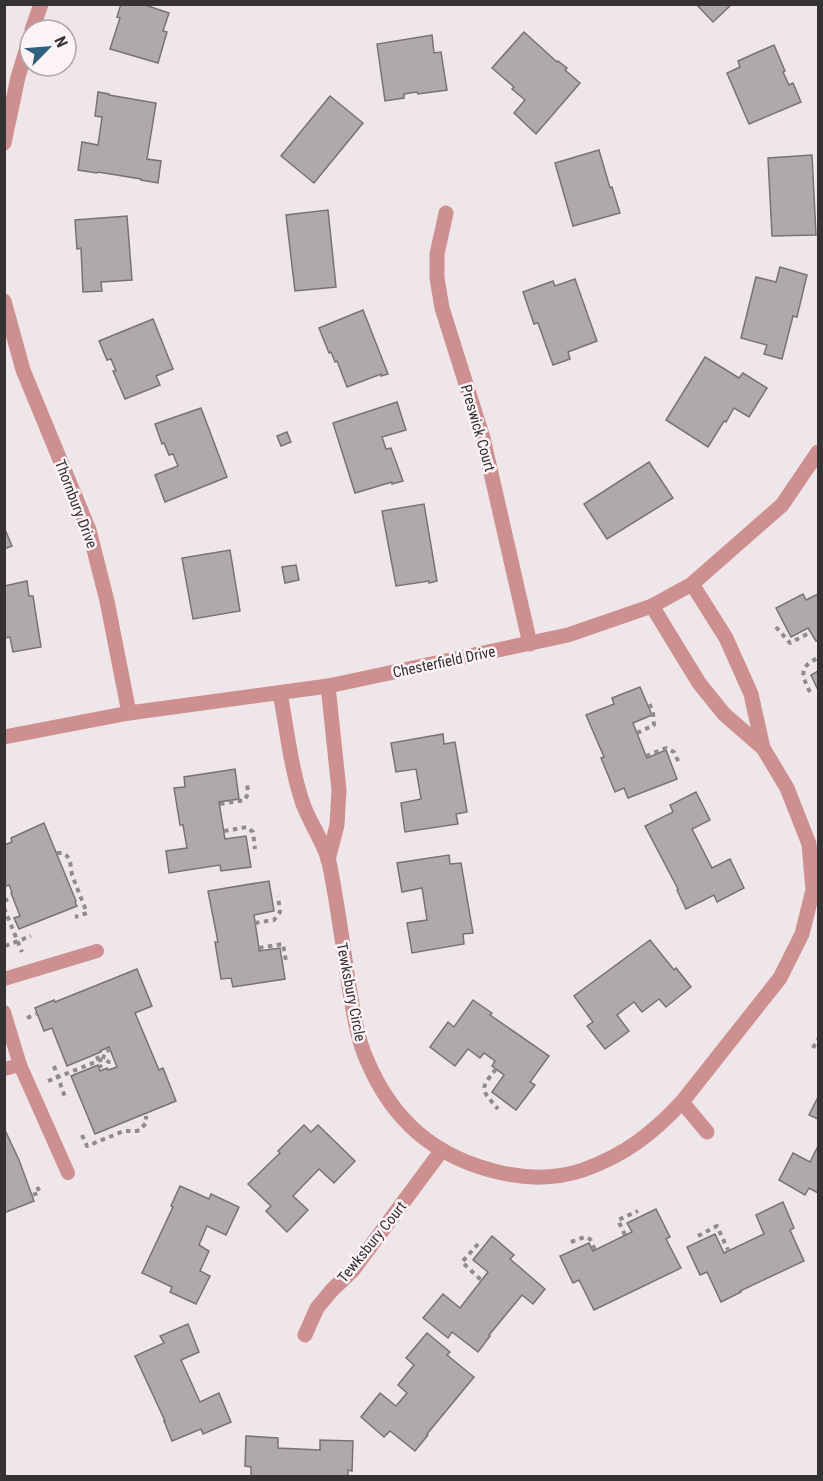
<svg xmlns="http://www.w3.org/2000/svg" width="823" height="1481" font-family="'Roboto Condensed',sans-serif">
<rect width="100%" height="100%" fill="#efe6e9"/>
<g fill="#afa9ae" stroke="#787277" stroke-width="1.5">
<path d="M121,4h27v2l21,7 -6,18 4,1 -9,31 -48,-14 10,-31 -3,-1z"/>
<path d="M696,4h36l-19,18z"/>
<path d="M524,32l33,30 1,-1 9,7 -2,2 15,13 -44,51 -22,-21 11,-13 -13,-11 2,-2 -22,-19z"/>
<path d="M432,35l2,18 7,-1 6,38 -29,4 -1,-2 -13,2v4l-19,3 -8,-57z"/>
<path d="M774,45l11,26 -2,1 6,13 4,-2 8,19 -52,22 -22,-51 13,-6 -2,-6z"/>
<path d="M98,92l11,2v1l47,8 -9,56 14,2 -3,22 -17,-3v-1l-43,-7 -1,1 -19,-3 4,-28 16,3 4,-28 -7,-1z"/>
<path d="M330,96l33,27 -49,60 -33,-27z"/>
<path d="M599,150l11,38 2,-1 8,26 -47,13 -18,-63z"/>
<path d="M812,155l4,80 -44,1 -4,-78z"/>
<path d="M328,210l8,77 -41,4 -9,-76z"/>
<path d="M127,216l5,64 -31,2 1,9 -19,1 -2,-44 -4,1 -2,-29z"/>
<path d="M780,267l27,8 -10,42 -4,-1 -11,43 -18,-5 3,-9 -26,-7 15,-61 20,5z"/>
<path d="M575,279l22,62 -29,11 2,7 -17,6 -15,-42 -4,1 -11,-32 30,-11 2,5z"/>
<path d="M363,310l25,64 -7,2v-2l-34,13 -10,-26 -2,1 -4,-10 -2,1 -10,-25z"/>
<path d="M153,319l20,50 -17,7 4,9 -35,14 -12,-28h3l-5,-12 -4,1 -8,-19z"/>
<path d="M705,357l34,21 4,-5 24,15 -18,29 -15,-9 -8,14 -2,-1 -16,26 -42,-27z"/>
<path d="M397,402l9,28 -24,7 4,12 5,-1 12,33 -11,3v-2l-37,11 -22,-70z"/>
<path d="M201,408l26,69 -62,25 -10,-27 23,-9 -5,-12 -4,1 -5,-12 -2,1 -7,-20z"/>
<path d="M287,432l4,10 -10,4 -4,-10z"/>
<path d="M649,462l24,36 -66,41 -23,-35z"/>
<path d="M424,504l13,77 -8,2v-2l-33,5 -14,-75z"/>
<path d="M4,527l8,19 -8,3z"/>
<path d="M230,550l10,61 -47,8 -11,-61z"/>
<path d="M296,565l3,15 -14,3 -3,-16z"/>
<path d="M27,581l2,15h4l8,51 -28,5 -3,-15 -6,1v-52z"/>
<path d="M803,594l3,6 12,-6v46l-2,1 -8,-13 -17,9 -15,-29z"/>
<path d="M818,671v19l-7,-15z"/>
<path d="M640,687l12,28 -19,8 13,33 1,2 19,-8 11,29 -49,19 -4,-10 -9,4 -14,-34 3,-1 -18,-42 28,-11 -2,-6z"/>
<path d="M443,734l1,10 11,-2 12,70 -11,2 2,10 -53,8 -4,-29 20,-4 -5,-30 -20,3 -5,-29z"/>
<path d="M235,769l4,30 -20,3 6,37 21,-3 5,31 -30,4 -1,-6 -51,8 -3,-22 21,-3 -4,-23h-3l-6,-37 11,-1 -1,-10z"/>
<path d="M696,792l14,28 -18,9 20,39 18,-9 14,29 -27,14 -3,-7 -28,14 -9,-19 1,-1 -33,-63 28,-14 -3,-7z"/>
<path d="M44,823l32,78 -1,1 2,4 -58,23 -5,-11 6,-2 -9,-23 1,-1 -3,-7 -5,2v-42l8,-3 -1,-4z"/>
<path d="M449,855l1,9 11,-1 12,70 -10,1 1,10 -52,9 -5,-30 20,-3 -5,-32 -20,4 -5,-29z"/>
<path d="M269,881l5,30 -20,4 5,33v3l21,-3 5,31 -52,8 -2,-9 -10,1 -6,-37h3l-10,-51z"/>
<path d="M650,940l24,30 2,-2 15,19 -25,20 -7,-8 -17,13 -8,-10 -17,13 12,16 -24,18 -18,-23 6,-4 -19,-26z"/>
<path d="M137,969l15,37 -17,7 24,57 4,-2 13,33 -81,33 -24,-58 27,-11 2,6 7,-3 1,2 9,-3 -8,-20 -9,4 1,1 -34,14 -15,-38 -8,3 -9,-23 19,-8 1,2z"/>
<path d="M473,1000l19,13 -2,2 59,41 -19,26 5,3 -19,25 -24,-18 12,-17 -12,-9 3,-5 -11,-8 -4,5 -12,-9 -13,17 -25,-19 18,-25 6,5z"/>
<path d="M818,1097v22l-9,-4z"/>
<path d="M304,1125l7,7 7,-7 37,36 -21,22 -15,-14 -26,27 15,14 -21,22 -21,-21 5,-5 -23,-22 32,-31 -2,-2z"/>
<path d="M4,1128l15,32 15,41 -30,12z"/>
<path d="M818,1146v47l-9,-5 -4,7 -26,-15 14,-27 17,9z"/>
<path d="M180,1186l29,13 2,-5 28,13 -13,28 -19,-9 -8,19 10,6 -9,20 10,5 -14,28 -26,-12 2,-5 -30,-14 31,-66 -2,-1z"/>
<path d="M783,1202l11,26 -4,2 14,31 -64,30 1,1 -20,10 -14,-30 -7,3 -13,-28 28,-13 9,19 40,-19 -8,-19z"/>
<path d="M656,1209l14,28 -4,2 15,29 -87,42 -15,-30 -6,3 -13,-27 29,-13 4,8 39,-19 -5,-9z"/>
<path d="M492,1236l22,19 -4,4 35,30 -12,15 -11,-9 -33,40 1,1 -12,16 -26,-20 -4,6 -25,-20 20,-24 17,14 28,-36 -15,-12z"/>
<path d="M188,1324l11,28 -18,8 19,42 19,-9 12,29 -28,12 -2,-5 -29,12 -8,-20h1l-30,-65 29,-13 -4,-7z"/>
<path d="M427,1333l23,19 -3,3 27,22 -47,57 1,1 -13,16 -25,-20 -6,6 -23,-20 19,-24 16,13 11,-13 -9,-8 16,-20 -8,-7z"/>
<path d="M246,1436l32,2v10l42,2v-10l33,1 -1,30 -4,-1v6h-97v-9l-6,-1z"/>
</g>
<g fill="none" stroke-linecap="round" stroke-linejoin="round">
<g stroke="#918b8d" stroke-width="4" stroke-dasharray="4.5 4.5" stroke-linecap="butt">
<path d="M776,627l14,16 21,-11"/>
<path d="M810,692c-9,-18 -11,-25 8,-34"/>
<path d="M637,733l17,-8 -1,-12 -5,-13"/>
<path d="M646,756l20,-8 8,4 5,11"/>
<path d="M220,804l25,-4 3,-7 -1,-11"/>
<path d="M224,831l23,-4 6,5 2,17"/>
<path d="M57,853h6l4,3 3,5 2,14 15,38 -12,4"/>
<path d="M4,901l7,-3"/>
<path d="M4,908l18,44"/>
<path d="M255,923l19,-3 6,-8 -2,-16"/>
<path d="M5,946l26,-10"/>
<path d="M259,948l24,-4 3,17"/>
<path d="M27,1018l9,-4"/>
<path d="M813,1048l5,-9"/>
<path d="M97,1056l4,12"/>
<path d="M103,1059l2,-7 4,-2"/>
<path d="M54,1066l12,34"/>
<path d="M496,1069c-17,21 -15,20 2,40"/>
<path d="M48,1081l55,-22 6,3h5"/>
<path d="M82,1135l5,11 37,-15h13l3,-1 6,-7v-7"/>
<path d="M33,1195l7,-3 -3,-5"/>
<path d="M625,1235l-7,-15 20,-9"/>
<path d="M698,1236l19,-10 11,24"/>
<path d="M571,1242l14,-5 5,2 5,11"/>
<path d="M478,1244l-16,18 20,19"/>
</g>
<g stroke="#cd8f90" stroke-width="14">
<path d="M4,979l93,-28"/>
<path d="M4,1012l16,53 48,108"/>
<path d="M4,1069l16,-4"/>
</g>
<g stroke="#cd8f90" stroke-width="15">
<path d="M32,30l9,-26"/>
<path d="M4,143l14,-66 12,-39"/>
<path d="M446,213l-9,41v24l5,30 41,130 47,206"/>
<path d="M4,301l19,69 66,160 18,71 22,112"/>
<path d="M692,584l34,54 25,56 12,54"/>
<path d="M652,606l47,77 25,31 39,34 24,40 22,56 4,46 -11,44 -22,44 -98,124 25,30"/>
<path d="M328,686l11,104 -2,35 -9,35"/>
<path d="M280,693c7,37 11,76 23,111 7,19 22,41 26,58 9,43 14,87 21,130 4,23 7,45 16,66 26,63 69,100 136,115 27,6 54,6 81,-3 42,-15 69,-36 99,-68"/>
<path d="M4,737l125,-24 199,-27 240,-51 84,-29 40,-22 90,-79 36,-53"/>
<path d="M305,1335l12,-27 15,-18 21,-20 89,-120"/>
</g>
</g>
<g text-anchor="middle" stroke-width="5" stroke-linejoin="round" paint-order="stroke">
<g font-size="15" fill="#353233" stroke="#fcf3f6">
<text transform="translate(478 428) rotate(74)" y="5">Preswick Court</text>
<text transform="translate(76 504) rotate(69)" y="5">Thornbury Drive</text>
<text transform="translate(444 662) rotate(-12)" y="5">Chesterfield Drive</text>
<text transform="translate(351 992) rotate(79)" y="5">Tewksbury Circle</text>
<text transform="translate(372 1242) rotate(-51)" y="5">Tewksbury Court</text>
</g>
</g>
<rect width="823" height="1481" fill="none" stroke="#353233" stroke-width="12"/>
<g transform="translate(48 48) rotate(65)"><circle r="28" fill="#fcf3f6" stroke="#aca6a8" stroke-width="1.5"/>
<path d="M0-4.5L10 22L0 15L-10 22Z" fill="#2f617f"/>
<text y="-9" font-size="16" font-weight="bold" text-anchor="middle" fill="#353233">N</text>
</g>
</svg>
